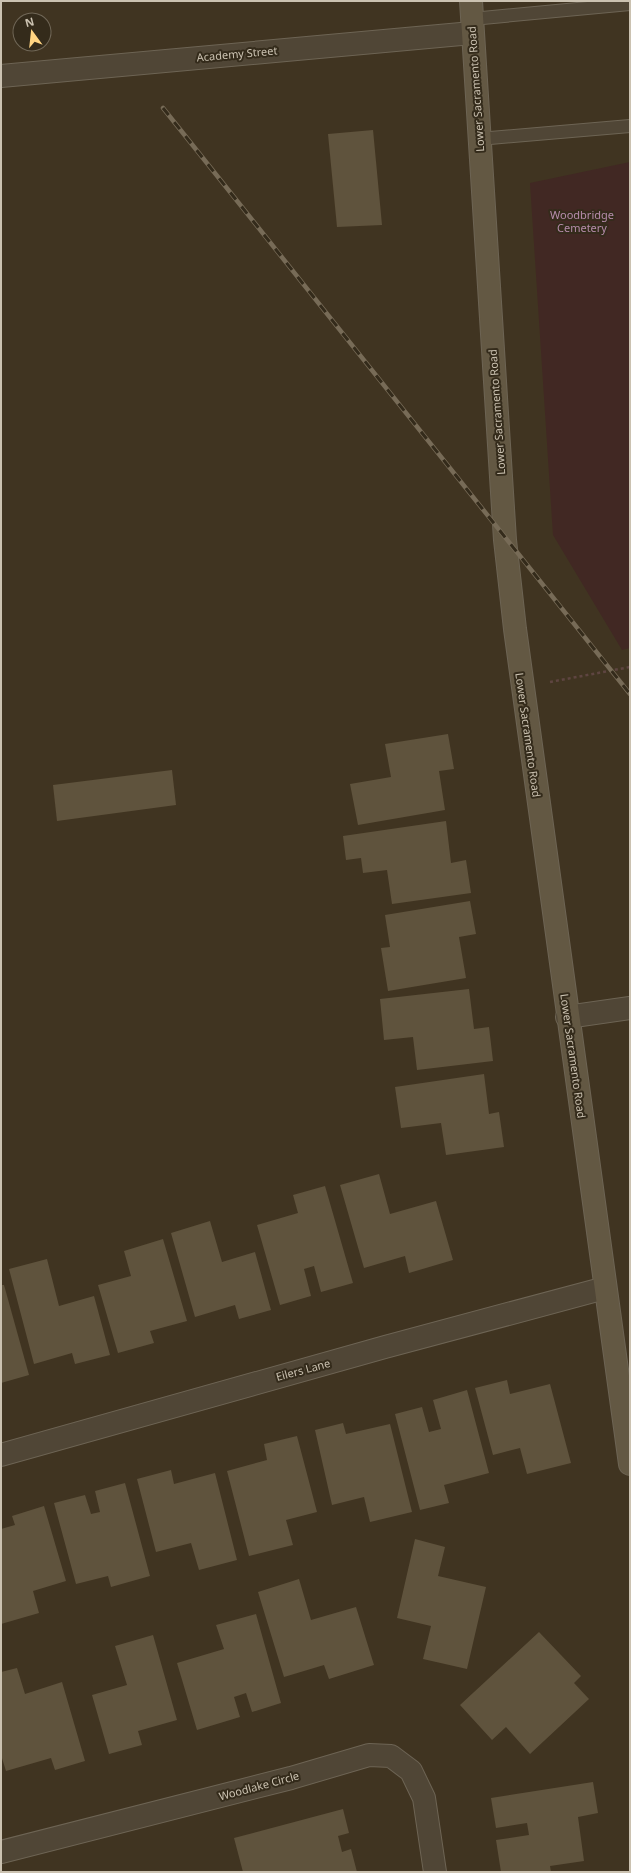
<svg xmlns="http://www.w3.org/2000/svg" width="631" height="1873" font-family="'Noto Sans',sans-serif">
<rect width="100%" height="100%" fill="#403421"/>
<path fill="#412823" d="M630,162v486l-8,2 -69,-115 -23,-352z"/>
<g fill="#5f533d">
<path d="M373,130l9,95 -45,2 -9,-93z"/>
<path d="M448,734l6,35 -15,2 6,39 -87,15 -8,-41 41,-7 -6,-33z"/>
<path d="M172,770l4,35 -119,16 -4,-36z"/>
<path d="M446,821l5,42 15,-3 5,33 -79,11 -5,-34 -24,3 -2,-15 -15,2 -3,-24z"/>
<path d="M470,901l6,33 -17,3 7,41 -78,13 -7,-43 9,-1 -5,-32z"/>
<path d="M469,989l5,40 15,-2 4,34 -76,9 -4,-33 -29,3 -4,-41z"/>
<path d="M484,1074l5,40 10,-2 5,35 -58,8 -5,-32 -40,5 -6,-41z"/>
<path d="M379,1174l11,40 46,-13 17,59 -44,13 -4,-17 -41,12 -24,-83z"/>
<path d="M325,1186l28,97 -32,9 -7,-26 -10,3 7,27 -31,9 -23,-80 41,-12 -5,-18z"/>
<path d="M210,1221l12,41 33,-10 16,58 -32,9 -4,-14 -40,12 -24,-84z"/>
<path d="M163,1239l24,82 -37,10 4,12 -36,10 -20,-68 33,-9 -7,-25z"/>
<path d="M47,1259l12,47 35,-10 16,59 -35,9 -3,-11 -38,11 -25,-95z"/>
<path d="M1,1285h3l25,90 -28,8z"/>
<path d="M507,1380l3,14 40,-10 21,79 -44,11 -7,-26 -27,7 -18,-67z"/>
<path d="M467,1390l22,83 -45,12 5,18 -29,7 -25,-96 27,-7 7,25 12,-3 -8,-29z"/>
<path d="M343,1423l3,11 44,-10 22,88 -42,10 -6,-25 -32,8 -17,-75z"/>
<path d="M297,1436l20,76 -31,8 7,25 -44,11 -22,-85 40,-11 -3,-16z"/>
<path d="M171,1470l3,14 41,-11 22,87 -38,10 -8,-27 -35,9 -19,-73z"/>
<path d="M125,1483l25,93 -39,11 -3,-11 -32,8 -22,-81 31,-8 6,19 9,-2 -5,-21z"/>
<path d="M44,1506l22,75 -33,10 6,22 -38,11v-95l14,-4 -3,-9z"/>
<path d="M415,1539l30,8 -7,29 48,11 -19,82 -44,-10 8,-33 -34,-8z"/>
<path d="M299,1579l12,41 45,-13 18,58 -45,14 -5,-14 -40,12 -26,-85z"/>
<path d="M256,1614l25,89 -29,9 -6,-19 -12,4 6,20 -43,13 -20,-67 47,-14 -8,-24z"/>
<path d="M539,1632l42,44 -7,7 15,16 -59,55 -24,-27 -14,13 -32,-35z"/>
<path d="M153,1635l24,85 -39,11 4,14 -33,9 -17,-59 35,-10 -12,-39z"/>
<path d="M17,1668l8,26 37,-12 23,79 -30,9 -4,-12 -45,13 -5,-16v-83z"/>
<path d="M593,1782l5,31 -20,4 6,44 -34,5 1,6h-50l-5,-32 33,-5 -2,-12 -31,5 -5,-30z"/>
<path d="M343,1809l6,24 -11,3 4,16 9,-3 6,23h-114l-9,-34z"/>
</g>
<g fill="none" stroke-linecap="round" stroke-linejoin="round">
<defs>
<g id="service">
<path d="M472,19l158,-15"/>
<path d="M479,139l151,-13"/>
</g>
<g id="minor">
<path d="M1,76l471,-43"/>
<path d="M567,1017l63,-9"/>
<path d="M1,1455l384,-108 220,-59"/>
<path d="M1,1852l290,-74 78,-23 22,1 20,15 13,27 11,74"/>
</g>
<path id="secondary" d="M471,1l34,539 10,89 115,835"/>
</defs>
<use href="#service" stroke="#6d6454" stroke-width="14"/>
<use href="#minor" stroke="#6d6454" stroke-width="24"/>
<use href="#secondary" stroke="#6d6454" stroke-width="24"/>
<path stroke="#5e4541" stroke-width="2.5" stroke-dasharray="3 3" stroke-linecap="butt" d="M550,682l80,-15"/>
<use href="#service" stroke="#504636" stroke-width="12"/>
<use href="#minor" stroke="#504636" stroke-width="22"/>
<use href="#secondary" stroke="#635843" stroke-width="22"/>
<defs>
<path id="rail" d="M163,108l467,586"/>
</defs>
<use href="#rail" stroke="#776b57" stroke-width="4.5"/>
<use href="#rail" stroke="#342b1b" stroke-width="3" stroke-dasharray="9" stroke-linecap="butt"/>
</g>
<g text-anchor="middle" stroke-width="4" stroke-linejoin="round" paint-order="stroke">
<g font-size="11" fill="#cbc2b1" stroke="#342b1b">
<text transform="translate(237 54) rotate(-5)" y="4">Academy Street</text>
<text transform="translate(476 89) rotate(-94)" y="4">Lower Sacramento Road</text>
<text transform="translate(497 412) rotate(-94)" y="4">Lower Sacramento Road</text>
<text transform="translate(528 735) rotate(82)" y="4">Lower Sacramento Road</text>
<text transform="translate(573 1056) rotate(82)" y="4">Lower Sacramento Road</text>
<text transform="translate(303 1370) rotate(-15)" y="4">Eilers Lane</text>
<text transform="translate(259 1786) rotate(-15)" y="4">Woodlake Circle</text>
</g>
<g font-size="11" fill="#b68cab" stroke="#342b1b">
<text x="582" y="219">Woodbridge<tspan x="582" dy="13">Cemetery</tspan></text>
</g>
</g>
<rect width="631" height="1873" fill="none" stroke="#cbc2b1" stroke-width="4"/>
<g transform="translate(32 32) rotate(345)"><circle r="19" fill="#342b1b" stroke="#706757"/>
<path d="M0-3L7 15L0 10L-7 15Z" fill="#ffd482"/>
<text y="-6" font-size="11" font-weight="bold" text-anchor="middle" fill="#cbc2b1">N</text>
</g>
</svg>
